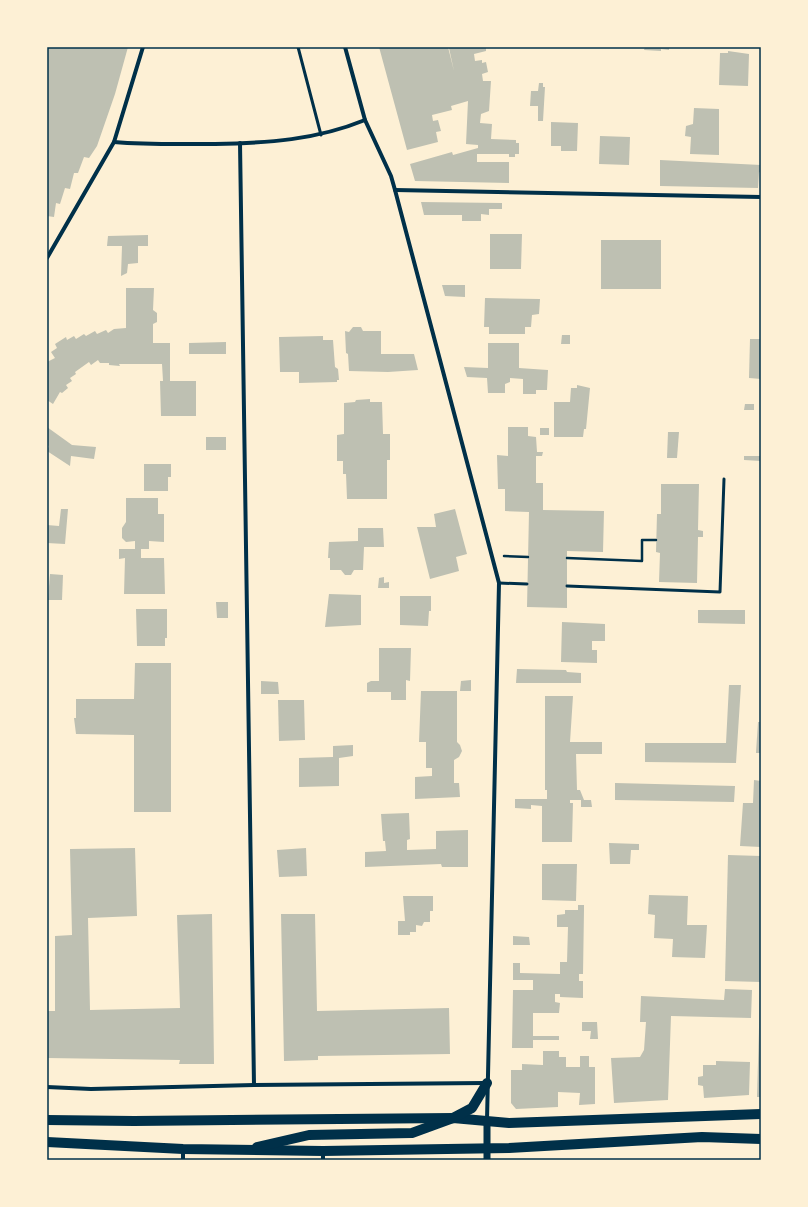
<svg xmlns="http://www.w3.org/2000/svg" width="808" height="1207" font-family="Commissioner,sans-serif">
<rect width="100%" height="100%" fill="#fdf0d5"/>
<g fill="#bec0b2">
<path d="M47,47h81l-13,47 -18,52 -8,12 -5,-1 -6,16h-4l-4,16 -5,-1 -5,16 -4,-1 -2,14 -7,-1z"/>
<path d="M379,47h69l6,24 -5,-23 37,-1v4l-12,3 1,7 7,-1v3l4,-1 2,10 -6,2 1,7h8l-2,30 -8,3 -1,9 12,1 -1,15 25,1v3h3v11h-4v3h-6v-3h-32v8h32v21l-94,-2 -5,-17 42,-12 1,3 25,-7v-3l-12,-1 2,-43 -17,5 1,4 -20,5 1,6 5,-1 3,11 -5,1 2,10 -31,8z"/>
<path d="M645,47h24v3l-8,-1v2l-17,-1z"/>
<path d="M728,51l21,3 -1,32 -29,-1 1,-32h8z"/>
<path d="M539,83h4v4h2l-2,34h-5v-15h-8l1,-15h7z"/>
<path d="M694,108l25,1v46l-29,-1 1,-17 -6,-1 1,-10 7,-2z"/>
<path d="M551,122l27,1 -1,28h-16v-5h-10z"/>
<path d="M600,136l30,1 -1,28 -30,-1z"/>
<path d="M660,160l101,5v8l-2,-1 -1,16 -98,-2z"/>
<path d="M421,202l81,1v6h-13v6l-8,-1v7h-19v-6h-38z"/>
<path d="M490,234h32l-1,35h-31z"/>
<path d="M148,235v11h-10v17l-10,1 -1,9 -6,3 1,-30h-15l1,-10z"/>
<rect x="601" y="240" width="60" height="49"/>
<path d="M442,285h23v12l-20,-1z"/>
<path d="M126,288h28l-1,22 4,3v9l-4,2v19h17v38h26v35h-35l-1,-35h3l-1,-17h-43l1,2 -11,-1v-2h-9l-2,-3 -7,5 -2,-3 -14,10 1,2 -6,4 2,3 -6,4 2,3 -6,5 -2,-1 -7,12 -6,-4v-38l8,-4 -4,-6 6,-4 -2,-4 11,-7 1,3 7,-4 2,3 8,-5 2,2 9,-5 2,3 9,-4 2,3 6,-4 12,-1z"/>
<path d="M485,298l55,1 -1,15 -7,1 -1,12h-6v7h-36v-7h-5z"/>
<path d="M353,327h8l2,4h18v23h33l4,16 -30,2 -39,-1 -1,-17 -2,-1 -1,-22 4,1z"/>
<path d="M562,335h8v9h-9z"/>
<path d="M323,336v4h10l2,27 3,2 1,11h-2v2l-38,1v-11h-19l-1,-35z"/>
<path d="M750,339h11v40l-12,-1z"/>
<path d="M226,342v12h-37v-11z"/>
<path d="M488,343h31v25l29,2 -1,20h-11v4h-13v-15l-13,-1v4l-5,2v9h-17l-1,-15 -20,-1 -3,-10 24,1z"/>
<path d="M577,385l13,3 -4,41h-2l-1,8h-29v-35h16l1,-14h6z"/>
<path d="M370,399v3h12l1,32h7v26h-3v39h-40l-1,-25h-3v-13h-6v-26l7,-1v-31l11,-1 1,-2z"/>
<path d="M745,404h9v6h-10z"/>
<path d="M47,427l25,18 24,2 -2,12 -23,-3 -1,10 -23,-15 2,-5 -2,-1z"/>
<path d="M508,427h20v9l8,1 1,15h6l-1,4h-6v27h7v27l61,1 -1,41 -36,-1v57l-40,-1 2,-95 -24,-1v-22h-7l-1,-34 11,1z"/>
<rect x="540" y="428" width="9" height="7"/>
<path d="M668,432h11l-2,26h-10z"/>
<rect x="206" y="437" width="20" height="13"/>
<path d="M744,456h17v5l-17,-1z"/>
<path d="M144,464h27v13h-3v14h-24z"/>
<path d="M661,484h38l-1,46 5,1v6h-5l-1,46 -38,-1 1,-29 -4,-1 1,-38h4z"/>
<path d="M126,498h32v16h6v28l-15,-1v8h-8v9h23l1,36h-41l1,-36 -6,1v-10h16v-8l-9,1 -4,-4v-10l4,-6z"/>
<path d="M61,509h7l-3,35 -18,-1v-18l12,1z"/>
<path d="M455,509l12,45 -11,3 3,14 -29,8 -13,-52h19l-2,-13z"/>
<path d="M358,528h25l1,19h-20l-1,23h-9l-3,5h-6l-4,-5h-11v-12h-2l1,-16 29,-1z"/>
<path d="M50,574l13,1 -1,25h-14z"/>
<path d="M384,577v6l5,-1v6h-11l1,-10z"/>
<path d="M329,594l32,1v30l-36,2z"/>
<path d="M400,596h31v15h-2l-1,15 -28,-1z"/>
<path d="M216,602h12v16h-11z"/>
<path d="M136,609h31v29h-2v8h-28z"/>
<path d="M698,610h47v14l-47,-1z"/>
<path d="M562,622l43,2v17h-13v9h5v13l-36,-1z"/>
<path d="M379,648h32l-1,33 -4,-1v20h-15v-8h-24v-9l4,-2h8z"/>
<path d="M135,663h36v149h-37v-77l-58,-1 -2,-16h2v-19h58z"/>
<path d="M517,669l49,1 1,2 14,1v10h-65z"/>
<path d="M471,680v11h-11l1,-10z"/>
<path d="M261,681l17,1 1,12h-18z"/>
<path d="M729,685h12l-5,78 -91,-1v-19h81z"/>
<path d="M421,691h36v51l3,3 2,6 -3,6 -5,3v23h5l1,14 -45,2v-22l17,-1v-8h-6v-26h-7z"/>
<path d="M545,696h28l-3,46h32v12h-26l1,36h3l4,10h7l1,7h-11v-7h-11v3h3l-1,39h-30v-36l-11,-1v4l-16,-1v-9h32v-9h-2z"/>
<path d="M278,700h26l1,40 -26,1z"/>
<path d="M758,722h3v31h-5z"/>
<path d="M353,745v11l-14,2v28l-40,1v-29l34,-1v-11z"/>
<path d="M754,780l7,1v66l-21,-1 3,-43h10z"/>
<path d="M615,783l120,3 -1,16 -119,-2z"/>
<path d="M409,813l1,26 -3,1v10l29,-1v-18l32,-1v37h-26l-1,-3 -76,3v-15l21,-1 -1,-10h-2l-2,-27z"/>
<path d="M609,843l30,1v6h-8l-1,14h-20z"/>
<path d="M135,848l2,68 -49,2 2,92 90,-2 -3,-93 35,-1 2,150h-35l1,-4 -133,-2v-47h8v-75l17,-1 -2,-86z"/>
<path d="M306,848l1,28 -28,1 -2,-27z"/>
<path d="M728,855l33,1v126l-36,-1z"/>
<path d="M542,864h35l-1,37 -34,-1z"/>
<path d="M649,895l39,1 -1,29h20l-2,33 -33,-1 1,-18 -19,-1 1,-23 -7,-1z"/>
<path d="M403,896h30v15h-3v11h-6l-2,4 -6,-1v7h-6v3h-12v-14h7z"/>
<path d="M578,905h6v5l-1,64h-4v7h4v17l-23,-1v-3h-5v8l5,1 -1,10h-26v23h26v4h-26v8h-21l1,-58h20v-10h-20v-17h7v10l40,1v-12h7l1,-35h-11v-12l8,-1v-4h13z"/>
<path d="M281,914h34l2,97 132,-3 1,46 -132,2v4l-34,1z"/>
<path d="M513,936l16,1 1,8h-17z"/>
<path d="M725,989l27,1 -1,28 -80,-2 -3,84 -54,3 -3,-45 29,-1 4,-7 2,-28h-6l1,-26 83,4z"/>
<path d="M760,993h1v104h-4z"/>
<path d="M582,1022h15l1,17h-8l1,-8h-9z"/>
<path d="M543,1051h16v6h7v10h14v-11h9v11h6v37l-16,1 1,-12 -22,-1v15l-42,2 -5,-6v-33h11v-6l21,1z"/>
<path d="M716,1061l34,1 -1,33 -45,3 -1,-12 -5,-1v-8l5,-1v-11h13z"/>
</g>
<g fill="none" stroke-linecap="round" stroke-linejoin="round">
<g stroke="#003049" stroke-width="2.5">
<path d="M504,556l24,1"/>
<path d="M567,558l75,3v-21h14"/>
</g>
<g stroke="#003049" stroke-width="3">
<path d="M298,47l23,88"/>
<path d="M499,583l28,1"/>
<path d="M567,586l153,6 4,-113"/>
</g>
<g stroke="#003049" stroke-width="4">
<path d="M345,47l20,73 26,56 4,14 104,393 -12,537"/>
<path d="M114,142c34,3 67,2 101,2 53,-1 101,-4 150,-24"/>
<path d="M240,143l14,942"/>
<path d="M395,190l366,7"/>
<path d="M47,258l67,-116 29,-95"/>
<path d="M47,1087l44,2 163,-4 231,-2"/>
<path d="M183,1149v11"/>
<path d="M323,1151v9"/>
</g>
<path stroke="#003049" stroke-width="7" d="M487,1123v37"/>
<g stroke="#003049" stroke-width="10">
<path d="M47,1120l87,1 319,-3 56,5 252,-9"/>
<path d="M47,1142l136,7 140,2 186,-3 193,-11 59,2"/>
<path d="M257,1147l52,-12 103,-2 41,-15 19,-10 15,-25"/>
</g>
</g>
<rect width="808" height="1207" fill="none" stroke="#fdf0d5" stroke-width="96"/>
<rect x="48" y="48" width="712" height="1111" fill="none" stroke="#003049" stroke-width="1.5"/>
</svg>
